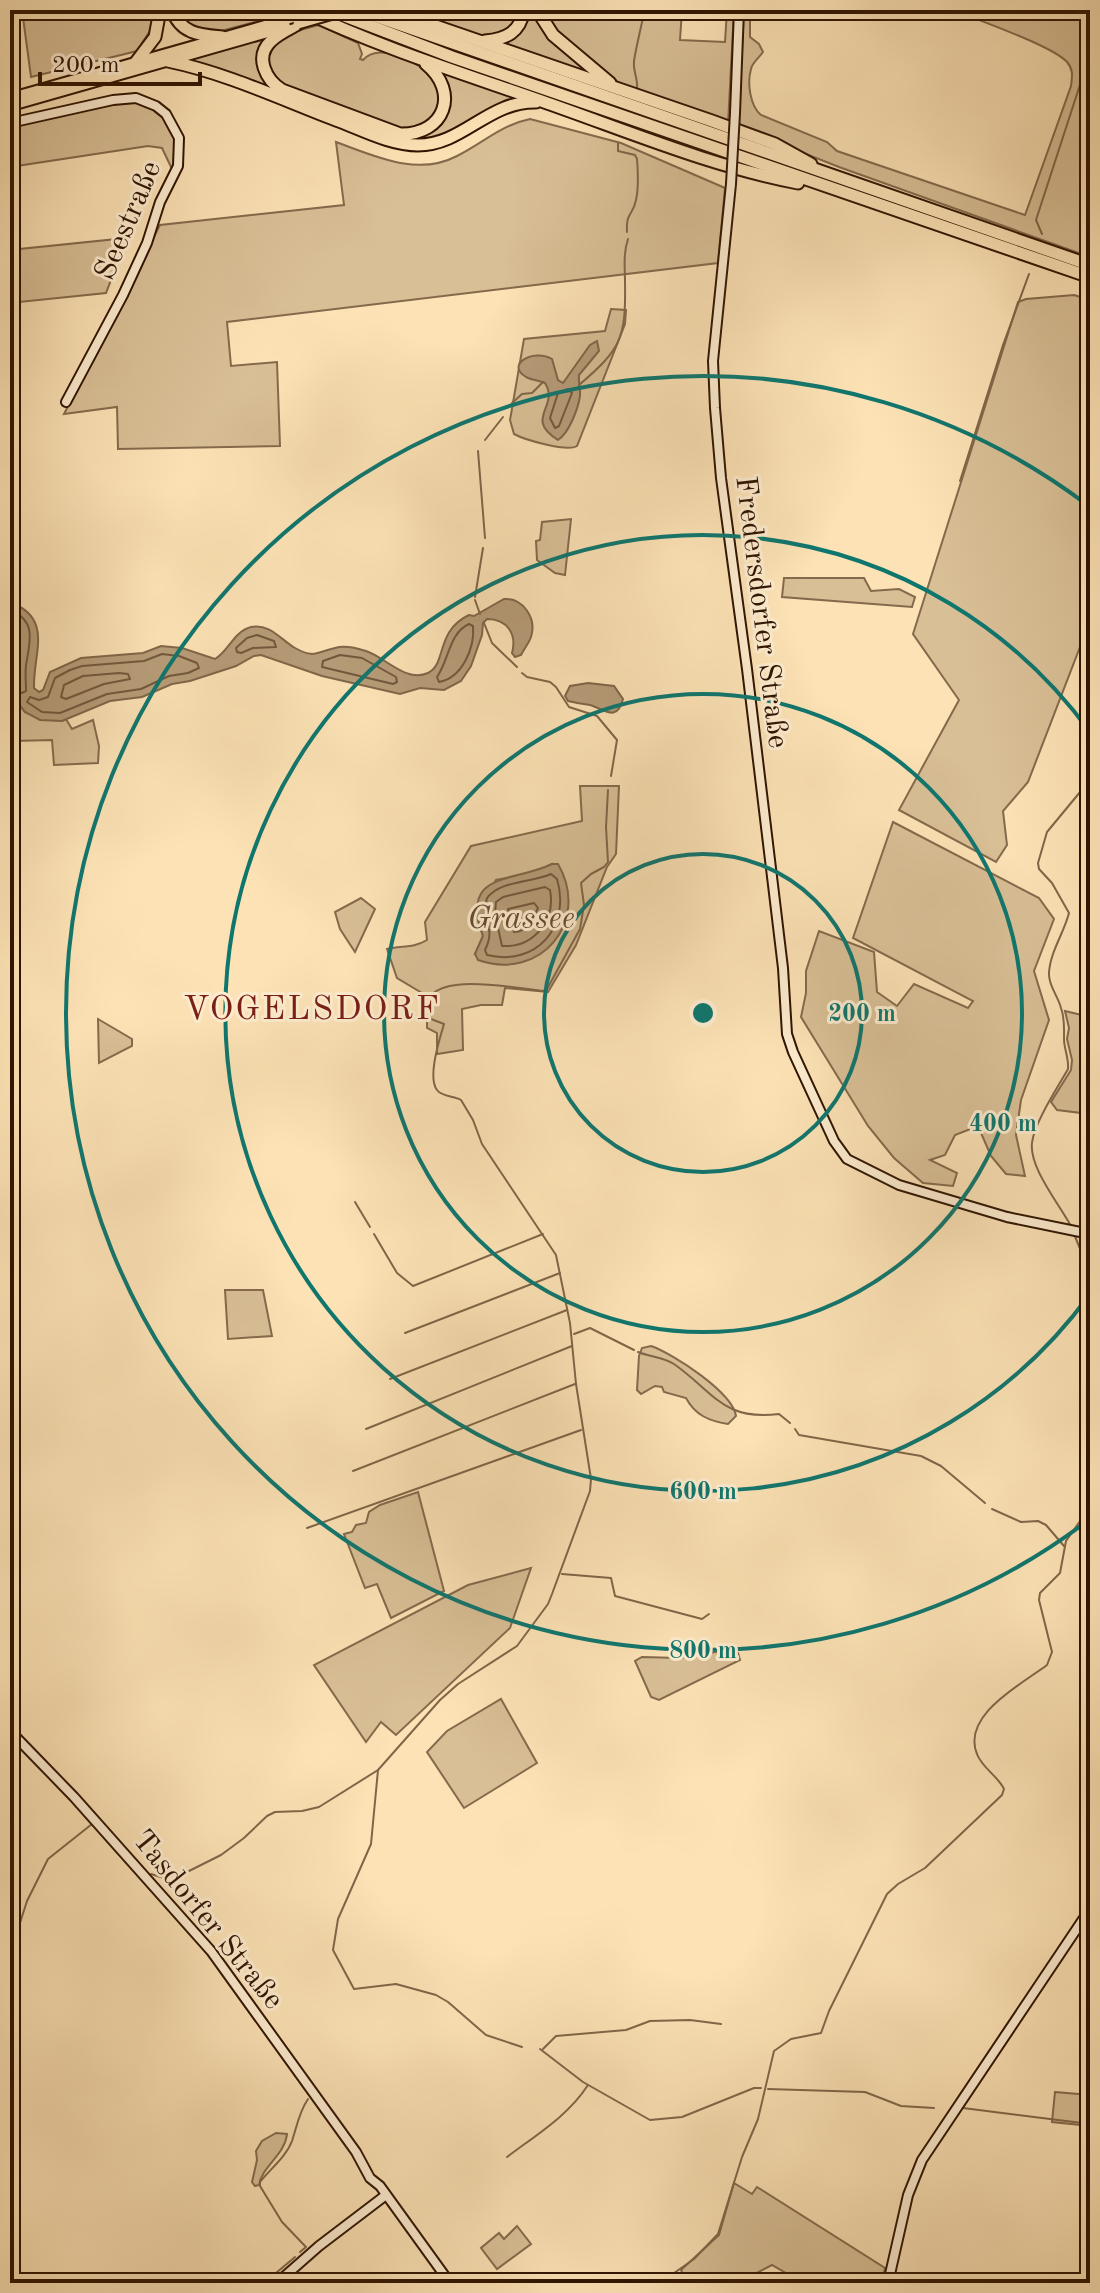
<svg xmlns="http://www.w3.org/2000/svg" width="1100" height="2293" font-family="'Old Standard TT',serif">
<rect width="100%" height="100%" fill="#fce2b5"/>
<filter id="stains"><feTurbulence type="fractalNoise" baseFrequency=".0025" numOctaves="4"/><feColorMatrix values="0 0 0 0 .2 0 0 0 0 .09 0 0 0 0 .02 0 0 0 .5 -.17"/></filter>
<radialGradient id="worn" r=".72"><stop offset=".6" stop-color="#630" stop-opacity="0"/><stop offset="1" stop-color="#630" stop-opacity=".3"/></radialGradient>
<g fill="#d9bf96" stroke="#846a4c" stroke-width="2" fill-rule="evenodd">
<path d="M22,10h132l-3,19 -14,22 -106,26z"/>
<path d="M174,10h107l-2,5 -8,3 -58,15 -20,-2z"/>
<path d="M403,10h119l-8,18 -31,10z"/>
<path d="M527,10h7l69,71 -104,-38z"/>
<path d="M540,10h142l-2,30 45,2 2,-32h7l-6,114 -116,-44 -55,-45z"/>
<path d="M744,10h6v27l9,7 4,8c-4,6 -11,11 -12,17 -4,14 -1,37 10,46l66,27 10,9 188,64 46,-129c1,-9 3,-16 -4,-24 -16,-17 -88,-41 -113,-52h136v51l-3,9 3,7v180l-251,-90 -101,-40z"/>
<path d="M319,25l39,18 4,11 -2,5 3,1c18,-20 58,5 74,20l4,25 -14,20 -26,6 -118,-43 -16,-23c5,-31 26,-33 52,-40z"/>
<path d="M273,33l-13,22 21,38 -102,-32z"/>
<path d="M432,65l98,34 -84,38 -32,5 -16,-6 46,-21z"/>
<path d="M133,101c31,6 52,37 39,68l-10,-21 -14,-2 -138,21v-41l105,-24z"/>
<path d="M530,119l91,24 104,45 -7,75 -491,59 4,44 46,-4 3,84 -162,3 -1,-42 -53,7 96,-189 184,-20 -8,-63c39,14 81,35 121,14 26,-13 44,-31 73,-37z"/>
<path d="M127,238l-21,55 -96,10v-53z"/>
<path d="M1074,295l16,5v321l-62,161 -25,29 4,34 -11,17 -97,-52 60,-110 -46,-66 105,-332 8,-3z"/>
<path d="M611,309l15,1 -1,14 -48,122c-10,6 -52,-6 -63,-12l-4,-14 14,-81 81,-8z"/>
<path d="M571,519l-6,56 -10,-2 -18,-13 -1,-19 4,-1 2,-18z"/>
<path d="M784,578h80l7,13 28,-2 16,8 -3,10 -130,-10z"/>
<path d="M10,692l15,20 37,9 4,-2 6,10 21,-9 6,26 -1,17 -44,2 -2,-25 -38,1z"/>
<path d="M580,786h39l-3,68 -9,13 -31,78 -28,47 -43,-4 -3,17h-21l-19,4 1,41 -26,4v-21l-10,-5v-32l-30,-18 -10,-29c15,-4 25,0 40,-9l-2,-18 46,-76 111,-25zM552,864l16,52 -11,21 -82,17 8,-18 -6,-19 19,-37 40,-8z"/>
<path d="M893,822l146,76 15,21 -20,52 15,49 -28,80 -5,35 9,41 -19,-2 -15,-18 -13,-30 -23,9 -10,20 -15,5 27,13 -4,13 -30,-3 -29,-25 -26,-32 -67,-109 5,-24v-22l13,-40 55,21 3,40 20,14 17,-22 54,24 5,-7 -120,-63z"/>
<path d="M361,898l14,11 -20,43 -15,-23 -5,-17z"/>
<path d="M1065,1011l25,6v97l-33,-4 -6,-8 20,-32 1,-10 -5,-21 2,-11z"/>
<path d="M98,1019l34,20v7l-33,17z"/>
<path d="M225,1290h38l9,46 -44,3z"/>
<path d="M651,1346c23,8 82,47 85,70l-8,8c-19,-3 -33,-9 -42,-26l-22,-6 -2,-5 -7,-1 -14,8 -4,-4 2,-34 3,-8z"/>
<path d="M418,1492l26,99 -53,27 -14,-34 -12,4 -21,-54 8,-2 4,-7 10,-2 3,-11 11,-7z"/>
<path d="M531,1568l-21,60 -114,107 -15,-13 -15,20 -52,-77 154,-80z"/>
<path d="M727,1650l11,3 2,7 -81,40 -8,-3 -16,-36 7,-4 38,1z"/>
<path d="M501,1699l36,64 -73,45 -37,-56 20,-21z"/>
<path d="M1055,2092l35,3v31l-38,-4z"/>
<path d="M276,2133l11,1c-2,21 -25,32 -28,51l-4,1 -3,-4 5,-22 -1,-9 6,-10z"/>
<path d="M734,2183l18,11 5,-7 128,81 -4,15h-78l-31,-18 -25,13 1,5h-61l-6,-13 38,-35z"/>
<path d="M517,2226l14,18 -34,25 -16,-21 18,-15 5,6z"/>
</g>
<g fill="#b69c78" stroke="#806648" stroke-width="2">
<path d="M597,341l2,10 -20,24c-1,8 2,13 1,21 -2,13 -11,37 -22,44 -35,-22 2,-33 -13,-57 -5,-2 -13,-3 -19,-6 -21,-12 7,-29 26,-18l6,21 5,3 27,-38z"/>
<path d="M504,599c19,-1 33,19 27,38 -2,6 -7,12 -10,18l-6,2 -3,-4c5,-18 -4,-34 -25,-34l-4,4 -1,12 -11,31 -10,15 -17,9 -24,-2 -20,6 -78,-18 -61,-21 -7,1 -18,10 -46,15 -18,3 -30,13 -32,4 -48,20 -22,-1 -15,-8 -15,-20v-90c44,17 23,50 24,86l5,4 4,-2 7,-18 31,-14 62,-5 18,-7 21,2 33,11c14,-8 18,-27 36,-32 19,-4 30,13 44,21 20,11 21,4 40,0 9,-3 22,0 31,3 19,6 40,32 62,22 19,-9 7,-42 41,-58l5,1z"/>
<path d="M588,683l26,3 9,13c-6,24 -19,10 -33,6 -8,-1 -14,-2 -22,-4l-3,-5 5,-10z"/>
<path d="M552,864h6c33,57 -17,118 -80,96l-3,-6 8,-18c-24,-65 30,-53 69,-72z"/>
</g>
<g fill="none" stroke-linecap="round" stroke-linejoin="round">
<g stroke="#72583c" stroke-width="2">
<path d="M568,389l4,4 -13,33 -4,2 -5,-10 8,-25z"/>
<path d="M10,610c27,11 20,31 16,55 -1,9 0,17 0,26l-4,2 -12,-4"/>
<path d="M469,624l4,2c2,22 -11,52 -34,56l-2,-5c12,-17 12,-44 32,-53z"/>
<path d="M257,635l17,6 2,6 -23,1 -12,5 -4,-1 -1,-4 11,-10z"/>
<path d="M162,654l17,2 18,7 2,5 -11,5 -19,3 -28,13 -34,5 -47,19 -18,-1 -15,-10 3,-5 9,3 9,-3 7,-19 15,-8 12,-4 62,-5z"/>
<path d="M340,655l22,3 34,19 1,5 -4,2 -71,-17 1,-6z"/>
<path d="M119,673l9,1 2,5 -26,5 -38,15 -5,-2 3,-12 19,-9z"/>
<path d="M551,874l6,5c14,47 -20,88 -70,76l-2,-5c12,-24 -5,-29 2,-52 14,-18 44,-15 64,-24z"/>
<path d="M545,887l5,3c6,31 -17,58 -48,56l-7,-32 1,-12 7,-5z"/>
<path d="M534,903l4,5c-5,11 -10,24 -24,24l-6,-23z"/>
</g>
<g stroke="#806648" stroke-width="2">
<path d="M637,88c1,-9 -4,-17 -3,-26 0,-5 10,-49 11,-52"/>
<path d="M618,143v8l17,4 2,4c1,13 2,28 -1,41 -3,16 -10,11 -9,32"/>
<path d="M1042,234l-6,-14 54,-166"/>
<path d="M579,385c42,-36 47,-46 46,-103 0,-15 -2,-28 3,-43"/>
<path d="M512,403l10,-9 10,-1 11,-11"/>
<path d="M485,440l18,-23"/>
<path d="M478,451l7,87"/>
<path d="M960,481l43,-136 26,-71"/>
<path d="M475,597l8,-49"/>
<path d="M475,600l5,14"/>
<path d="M484,623l8,20 25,24"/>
<path d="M522,673l5,4 23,5 6,5 13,20 28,9 20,24 -6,36"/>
<path d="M355,1202l15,25"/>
<path d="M1072,1228c-12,-23 -43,-60 -40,-85 2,-20 26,-56 36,-74 1,-11 -4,-20 -4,-30 0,-11 1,-20 -3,-31 -3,-12 -13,-23 -12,-35 1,-21 15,-40 20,-60l-17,-30 -13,-14 -1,-6 9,-31 43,-52"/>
<path d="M374,1234l23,39 16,13 130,-52"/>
<path d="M1074,1234l16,39"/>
<path d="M405,1333l155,-60"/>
<path d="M574,1334l16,-6 44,22"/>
<path d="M638,1352c12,5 26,5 36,12 41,29 49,57 105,50l11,9"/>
<path d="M390,1379l177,-69"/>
<path d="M366,1429l206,-83"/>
<path d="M795,1429l4,6 122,21 20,10 44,37"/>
<path d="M353,1471l222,-87"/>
<path d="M1090,1472v16"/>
<path d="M992,1509l29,13 17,-1 8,4 18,21"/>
<path d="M307,1528l274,-98"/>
<path d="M562,1574l49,4 4,18 87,23 7,-5"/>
<path d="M378,1770l-7,74 -33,75 -5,31 21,39 42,-5 40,11 12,7 38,33 36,12"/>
<path d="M151,1874l13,4"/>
<path d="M173,1876l10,-2 38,-19 23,-17 23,-22 8,-4 27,-1 17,-4 59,-37 62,-70 18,-16 59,-38 31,-42 4,-10 38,-103 1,-12 -15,-95 -6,-61 -14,-68 -74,-111 -9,-24 -12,-20c-7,-4 -19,-3 -24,-10 -10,-13 3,-52 7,-66l-13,-5c-23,-54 88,-30 112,-28l4,-2 33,-60 4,-24 -3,-22 10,-9 13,-7 4,-5 -2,-35 2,-37"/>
<path d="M10,1954l17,-53 21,-42 44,-35 15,16"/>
<path d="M540,2049l43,33 67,38 32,-3 72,-29h7"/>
<path d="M543,2049l13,-13 70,-6 24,-9 40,-1 31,4"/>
<path d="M768,2089l97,3 36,14 33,2"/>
<path d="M963,2108l127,16"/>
<path d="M507,2157c29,-22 61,-41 81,-72"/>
<path d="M300,2252l6,-5 -24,-25 -22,-36v-4c10,-13 26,-25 32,-41 5,-15 7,-29 16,-42"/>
<path d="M276,2273l19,-16"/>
<path d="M265,2283l3,-3"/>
<path d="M660,2283l34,-24 24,-25 24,-77 16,-38 16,-68 17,-12 30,-6 8,-22 58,-117 11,-10 27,-16 77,-73 2,-6c-6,-13 -22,-21 -27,-35 -16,-39 45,-70 70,-89l5,-13 -13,-52 1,-7 20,-20 6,-32 24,-34"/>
</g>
<defs>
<g id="secondary">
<path d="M735,113l4,-103"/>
<path d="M10,123l103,-23 23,-2 20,8 10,8 13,24 -1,28 -18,36 -13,41 -24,52 -57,107"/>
<path d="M731,184l-18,177 2,47 6,70 26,191 36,299 4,66 6,18 41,89 13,18 52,26 108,32 83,17"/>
<path d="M10,1731l64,66 137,154 145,201 14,26 10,8 70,97"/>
<path d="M277,2283l42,-37 67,-51"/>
<path d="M888,2283l20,-88 14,-35 168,-251"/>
</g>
<g id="primary">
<path d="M10,98l278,-79"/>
<path d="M10,106l277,-79"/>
</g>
<g id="highway">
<path d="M172,10c9,24 28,25 50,27"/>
<path d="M301,10c80,38 164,64 246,93 83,29 166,64 251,80"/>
<path d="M329,10l123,47 638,220"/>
<path d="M358,10l732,255"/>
<path d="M389,10l323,111 63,23 36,20"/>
<path d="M537,10l16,25 57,48"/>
<path d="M298,24c-9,5 -20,10 -27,17 -17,16 -5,39 11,49l118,44c45,1 60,-42 26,-70"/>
<path d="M485,41c22,-2 35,-9 39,-31"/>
<path d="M168,61c58,12 113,38 168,59 25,9 54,25 82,25 45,0 70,-44 118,-43"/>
<path d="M136,62l19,-25 5,-27"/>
</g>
</defs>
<use href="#secondary" stroke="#2f1401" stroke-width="12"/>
<use href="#primary" stroke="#2f1401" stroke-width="13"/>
<use href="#highway" stroke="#2f1401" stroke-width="15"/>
<use href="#secondary" stroke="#fdeccf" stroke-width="8"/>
<use href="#primary" stroke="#fce2b5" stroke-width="9"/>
<use href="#highway" stroke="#fce2b5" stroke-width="11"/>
<defs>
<path id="secondary-bridge" d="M731,184l4,-71"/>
<g id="primary-bridge">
<path d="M288,19l30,-9"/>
<path d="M298,24l49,-14"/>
</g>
</defs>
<use href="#secondary-bridge" stroke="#2f1401" stroke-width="12" stroke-linecap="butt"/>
<use href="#primary-bridge" stroke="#2f1401" stroke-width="13" stroke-linecap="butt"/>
<use href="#secondary-bridge" stroke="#fdeccf" stroke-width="8"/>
<use href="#primary-bridge" stroke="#fce2b5" stroke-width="9"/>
</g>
<g fill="none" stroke="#0f766e" stroke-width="4">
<circle cx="703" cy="1013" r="159"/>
<circle cx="703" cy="1013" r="319"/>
<path d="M1090 1294A478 478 0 1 1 1090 732"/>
<path d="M1086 1522A637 637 0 1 1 1086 504"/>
</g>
<g text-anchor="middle" stroke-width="6" stroke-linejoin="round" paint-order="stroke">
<g font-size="30" fill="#2f1401" stroke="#fdeccf">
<text transform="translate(127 220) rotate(-67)" y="10">Seestraße</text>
<text transform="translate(763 612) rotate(83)" y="10">Fredersdorfer Straße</text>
<text transform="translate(209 1919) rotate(51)" y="10">Tasdorfer Straße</text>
</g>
<g font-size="32" font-style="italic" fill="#654a31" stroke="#fdeccf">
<text x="521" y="928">Grassee</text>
</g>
<g font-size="34" letter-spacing="2" fill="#7a1f14" stroke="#fdeccf">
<text x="312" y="1019">VOGELSDORF</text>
</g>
</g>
<circle cx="703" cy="1013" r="12" fill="#0f766e" stroke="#fdeccf" stroke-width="4"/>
<g font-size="24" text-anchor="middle" font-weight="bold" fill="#0f766e" stroke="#fdeccf" stroke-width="6" stroke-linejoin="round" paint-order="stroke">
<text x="862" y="1021">200 m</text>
<text x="1003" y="1131">400 m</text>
<text x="703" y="1499">600 m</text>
<text x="703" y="1658">800 m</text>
</g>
<rect width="1100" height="2293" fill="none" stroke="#fce2b5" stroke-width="40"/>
<rect x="12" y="12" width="1076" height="2269" fill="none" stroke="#2f1401" stroke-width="4"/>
<rect x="20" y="20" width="1060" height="2253" fill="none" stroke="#2f1401" stroke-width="2"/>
<path d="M40 72v12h160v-12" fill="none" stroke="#2f1401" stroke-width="4"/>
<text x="52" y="72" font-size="24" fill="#2f1401" stroke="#fdeccf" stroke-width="6" paint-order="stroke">200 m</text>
<rect width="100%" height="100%" filter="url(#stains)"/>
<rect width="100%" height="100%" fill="url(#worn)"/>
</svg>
